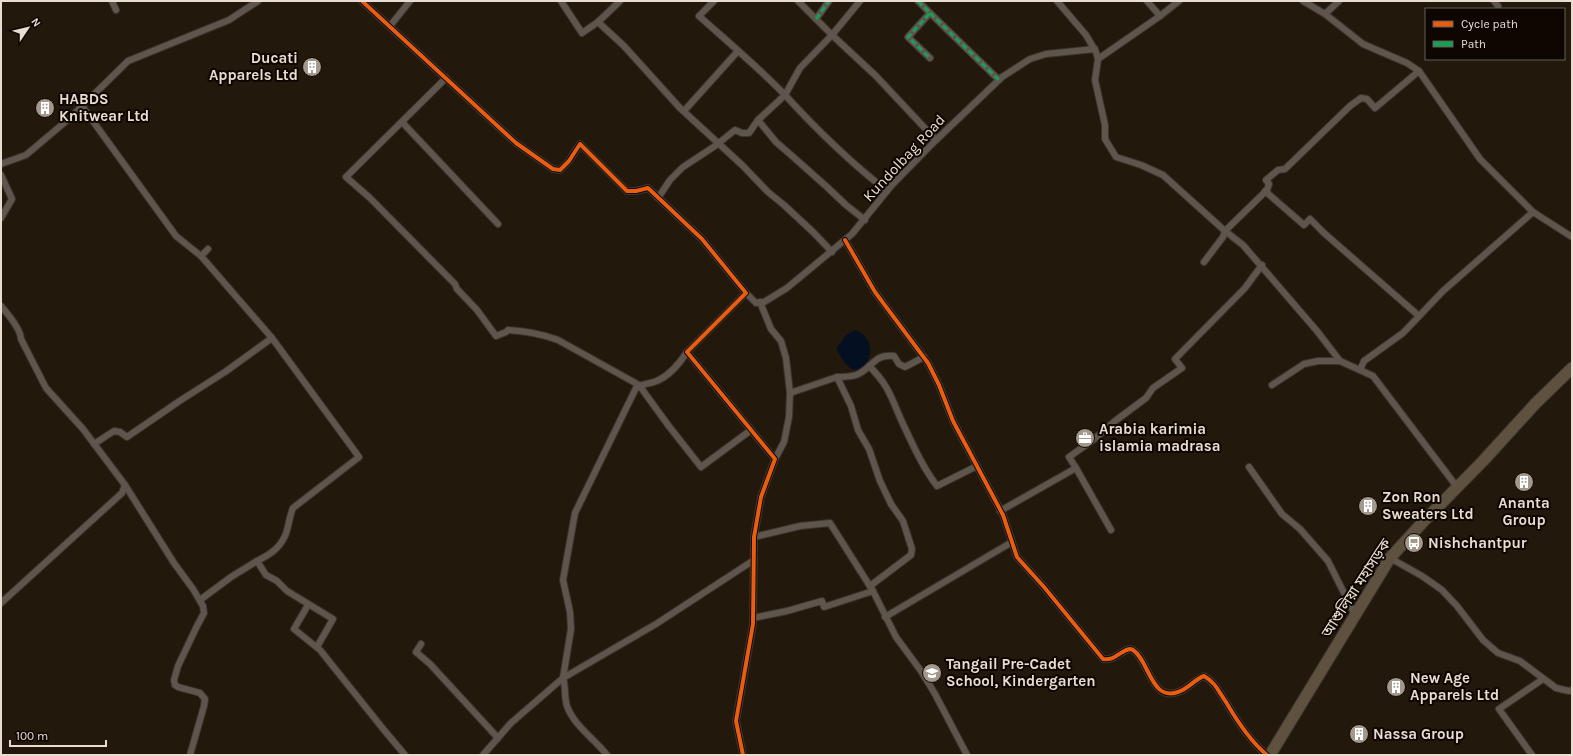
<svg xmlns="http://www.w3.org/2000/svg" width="1573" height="756" font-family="Karla,'Noto Sans Bengali',sans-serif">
<rect width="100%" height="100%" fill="#22180c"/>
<path fill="#040f21" d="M855,330c20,6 21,38 -2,40 -8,-5 -12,-13 -17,-21l10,-14z"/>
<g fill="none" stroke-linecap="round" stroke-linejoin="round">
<defs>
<g id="street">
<path d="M112,1l4,9"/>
<path d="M362,1l154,142 37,26 7,1 9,-9 11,-17 47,47h9l12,-3 54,51 44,54 -59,59 88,107 -14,38 -7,40 -1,87 -17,97 7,34"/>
<path d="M561,1l21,32 16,-11 26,24 56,62 62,57 26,27 16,13 29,27 19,20"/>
<path d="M714,1l-15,15c29,26 59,51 86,79 32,35 65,67 102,96"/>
<path d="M798,1l34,34 44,41 60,64"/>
<path d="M918,1l12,12 -22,24 22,21"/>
<path d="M1057,1l29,34 10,17 2,7 -3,21 10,45v14l11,18 25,8 22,10 62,56 18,14 74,86 23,30 33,15 84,111"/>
<path d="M1147,1l13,15"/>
<path d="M1303,1l22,13 38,30 44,19 12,8 61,88 53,53 39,25"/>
<path d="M1494,1l4,5"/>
<path d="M930,13l69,67"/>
<path d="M1325,14l14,-13"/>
<path d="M816,19l13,-18"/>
<path d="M598,22l22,-21"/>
<path d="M390,26l20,-25"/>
<path d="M1098,59l62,-43 19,-15"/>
<path d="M446,78l-100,99 24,21 85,86 2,5 20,21 19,26 10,-4 2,-2c18,1 34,4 50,10l81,45 29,40 33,42 50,-37"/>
<path d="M82,106l94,130 25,20"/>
<path d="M684,111l54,-60"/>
<path d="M758,120l18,22 15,13 36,32 19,18 19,15"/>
<path d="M402,122l96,102"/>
<path d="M1,164l25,-9 45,-38 57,-56 101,-41 29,-19"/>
<path d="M1,175l11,24 -11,19"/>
<path d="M1265,191l39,34 6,-6 14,14 95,83"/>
<path d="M658,198l12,-18 13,-13 32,-21 20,-16 7,3h7l9,-13 27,-25 15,-27 32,-33 28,-34"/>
<path d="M845,240l30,52 53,71 11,22 14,36 50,94 14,42 27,30 59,72c13,3 22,-14 30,-9 16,10 18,52 45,42 10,-3 17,-13 26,-16 12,7 14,15 22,26 11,19 24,39 41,53"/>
<path d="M208,249l-7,7 71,82 87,119 -66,51c-4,9 -4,19 -8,28 -6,13 -16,19 -28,25"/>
<path d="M1204,262l19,-25 2,-6 42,-41 2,-6 -3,-4 12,-10 7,-1 65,-63 11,-8 6,1 8,9 44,-37"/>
<path d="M746,293l10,10 8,-1 23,-14 65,-54 39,-48 45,-46 66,-63 28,-18 16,-5 49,-5"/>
<path d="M760,302l11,27 10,12 5,17 4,35 -1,24 -5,25 -9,17"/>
<path d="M1,306c6,7 20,23 20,33l25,49 37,41 42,56 49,78 19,26 10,17 1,7 -7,13 -19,40 -4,14 1,5 3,2 22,6 5,6 -1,7 -14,49"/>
<path d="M869,366c20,19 23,34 34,58 10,21 20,44 34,62l40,-20"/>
<path d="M1360,370l4,-9 39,-28 40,-42 90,-79"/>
<path d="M837,377c6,0 13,0 19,-2 16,-6 18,-22 38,-19l5,8 6,3 19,-10"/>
<path d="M1272,385l32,-21 14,-3h22"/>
<path d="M790,393l47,-16 14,29 7,24 11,19 11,32 11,23 12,17 9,28 -1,6 -41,31"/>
<path d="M94,444l20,-13 6,1 7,5 54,-37 44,-28 47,-34"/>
<path d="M1249,467l33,47 18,15 28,32 27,54"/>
<path d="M1076,468l-7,-11 24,-17 22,-19 31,-23 7,-10 29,-20 -7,-9 70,-71 17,-23"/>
<path d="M1000,511l76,-43 35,62"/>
<path d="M754,537l46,-11 30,-3 43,68 23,46 25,34 14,23 32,61"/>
<path d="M1390,558l32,18 20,14 15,16 26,34 15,13 22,8 36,27 13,3 3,-1"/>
<path d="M200,600l31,-23 26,-16 9,14 11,6 10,10 46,28 -16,28"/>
<path d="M1,603l121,-110 3,-8"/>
<path d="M308,605l-14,24 26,21 64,80 21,25"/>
<path d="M885,617l127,-75"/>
<path d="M753,618l34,-7 35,-10 2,6 49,-16"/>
<path d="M421,644l-5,8 14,12 68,74"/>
<path d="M483,755l28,-32 52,-45 8,-49 -1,-17 -7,-32 12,-67 61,-125c6,-4 11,-4 18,-6 15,-5 25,-18 33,-30"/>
<path d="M607,755c-12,-16 -33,-29 -40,-49 -3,-9 -1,-19 -4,-28l93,-54 98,-64"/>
<path d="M1532,755l-33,-46 44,-30"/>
</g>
<path id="highway" d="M1270,755l120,-197 33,-36 60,-61 52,-57 37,-36"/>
</defs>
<use href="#street" stroke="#3c342d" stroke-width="8"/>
<use href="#highway" stroke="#3c342d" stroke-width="13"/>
<use href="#street" stroke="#5e564d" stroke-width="6"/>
<use href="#highway" stroke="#5e5140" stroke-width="11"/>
<g stroke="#1a9f57" stroke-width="3" stroke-dasharray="6 3" stroke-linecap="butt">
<path d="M918,1l12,12 -22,24 22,21"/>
<path d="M930,13l69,67"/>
<path d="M816,19l13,-18"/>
</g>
<defs>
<g id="cycleway">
<path d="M362,1l154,142 37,26 7,1 9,-9 11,-17 47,47h9l12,-3 54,51 44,54 -59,59 88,107 -14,38 -7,40 -1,87 -17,97 7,34"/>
<path d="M845,240l30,52 53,71 11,22 14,36 50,94 14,42 27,30 59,72c13,3 22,-14 30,-9 16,10 18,52 45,42 10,-3 17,-13 26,-16 12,7 14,15 22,26 11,19 24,39 41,53"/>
</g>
</defs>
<use href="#cycleway" stroke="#0d0601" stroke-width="6"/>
<use href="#cycleway" stroke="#e95d12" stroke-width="4"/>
</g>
<defs>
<symbol id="building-disc" viewBox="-11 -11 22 22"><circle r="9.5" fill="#a3988c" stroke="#0d0601"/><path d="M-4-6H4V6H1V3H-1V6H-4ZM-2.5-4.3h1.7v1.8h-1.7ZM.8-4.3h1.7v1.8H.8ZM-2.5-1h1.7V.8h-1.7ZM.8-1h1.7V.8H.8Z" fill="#fff"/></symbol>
<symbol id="office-disc" viewBox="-11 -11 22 22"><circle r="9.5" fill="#a3988c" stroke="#0d0601"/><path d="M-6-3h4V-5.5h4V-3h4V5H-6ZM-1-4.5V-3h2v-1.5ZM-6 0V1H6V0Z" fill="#fff"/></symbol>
<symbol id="bus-disc" viewBox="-11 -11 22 22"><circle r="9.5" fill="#a3988c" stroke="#0d0601"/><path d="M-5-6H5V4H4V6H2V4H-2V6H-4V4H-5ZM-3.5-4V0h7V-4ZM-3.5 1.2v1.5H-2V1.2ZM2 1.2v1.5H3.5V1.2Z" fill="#fff"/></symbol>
<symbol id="school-disc" viewBox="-11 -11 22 22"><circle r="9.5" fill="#a3988c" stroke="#0d0601"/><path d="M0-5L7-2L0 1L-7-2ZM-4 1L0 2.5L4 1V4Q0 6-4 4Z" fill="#fff"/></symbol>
</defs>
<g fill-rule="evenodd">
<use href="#building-disc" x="301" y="56" width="22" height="22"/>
<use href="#building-disc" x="34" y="97" width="22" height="22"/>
<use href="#office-disc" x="1074" y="427" width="22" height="22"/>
<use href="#building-disc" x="1513" y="471" width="22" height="22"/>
<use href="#building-disc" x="1357" y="495" width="22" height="22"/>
<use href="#bus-disc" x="1403" y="532" width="22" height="22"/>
<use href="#school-disc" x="921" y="662" width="22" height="22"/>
<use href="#building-disc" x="1385" y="676" width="22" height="22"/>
<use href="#building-disc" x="1348" y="723" width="22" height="22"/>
</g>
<g text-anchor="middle" stroke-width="4" stroke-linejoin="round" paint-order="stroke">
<g font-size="15" font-weight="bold" fill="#e9ddd1" stroke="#0d0601" text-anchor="start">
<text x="298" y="63" text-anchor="end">Ducati<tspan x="298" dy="17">Apparels Ltd</tspan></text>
<text x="59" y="104">HABDS<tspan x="59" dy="17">Knitwear Ltd</tspan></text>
<text x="1099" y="434">Arabia karimia<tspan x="1099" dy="17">islamia madrasa</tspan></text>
<text x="1382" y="502">Zon Ron<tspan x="1382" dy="17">Sweaters Ltd</tspan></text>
<text x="1524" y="508" text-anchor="middle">Ananta<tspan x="1524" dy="17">Group</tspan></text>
<text x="1428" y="548">Nishchantpur</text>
<text x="946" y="669">Tangail Pre-Cadet<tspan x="946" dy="17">School, Kindergarten</tspan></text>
<text x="1410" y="683">New Age<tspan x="1410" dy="17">Apparels Ltd</tspan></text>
<text x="1373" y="739">Nassa Group</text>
</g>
<g font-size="15" fill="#e9ddd1" stroke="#0d0601">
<text transform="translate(904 158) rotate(-47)" y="5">Kundolbag Road</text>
<text transform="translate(1356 588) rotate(-57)" y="5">আশুলিয়া মহাসড়ক</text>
</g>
</g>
<rect width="1573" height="756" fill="none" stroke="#e9ddd1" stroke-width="4"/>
<rect x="1425" y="8" width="140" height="52" fill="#0d0601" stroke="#655c54"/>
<rect x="1433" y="21" width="20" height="6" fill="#e95d12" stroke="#655c54"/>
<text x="1461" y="28" font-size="12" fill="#e9ddd1">Cycle path</text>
<rect x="1433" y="41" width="20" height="6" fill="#1a9f57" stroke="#655c54"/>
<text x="1461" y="48" font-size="12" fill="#e9ddd1">Path</text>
<g transform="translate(28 28) rotate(55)" stroke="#0d0601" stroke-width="3" paint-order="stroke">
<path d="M0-3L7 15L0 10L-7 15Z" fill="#e9ddd1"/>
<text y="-6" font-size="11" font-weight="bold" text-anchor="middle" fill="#e9ddd1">N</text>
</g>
<path d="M10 740v6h96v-6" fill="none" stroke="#e9ddd1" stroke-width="2"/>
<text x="16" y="740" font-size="12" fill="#e9ddd1" stroke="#0d0601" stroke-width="3" paint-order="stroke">100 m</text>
</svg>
